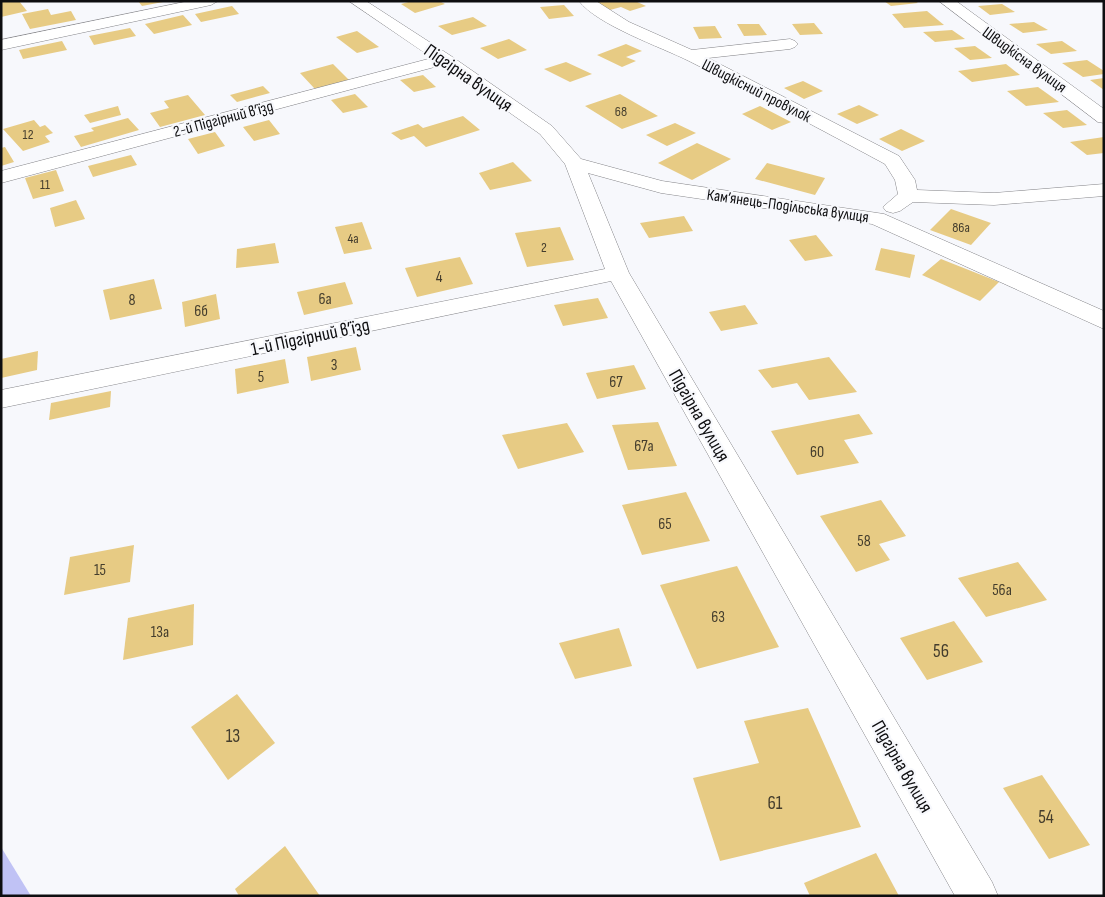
<svg xmlns="http://www.w3.org/2000/svg" width="1105" height="897" font-family="'Sofia Sans Condensed',sans-serif">
<rect width="100%" height="100%" fill="#f7f8fc"/>
<path fill="#c0c2f5" d="M1,847l30,49h-30z"/>
<g fill="#e7cb84">
<path d="M1,1h18l8,10 -26,6z"/>
<path d="M138,1h25v1l-21,4z"/>
<path d="M412,1h27l6,3 -30,9 -14,-9z"/>
<path d="M599,1h36l11,5 -16,5 -9,-4 -11,3 -15,-8z"/>
<path d="M884,1h31l3,2 -27,3z"/>
<path d="M1002,4l13,8 -25,3 -12,-9z"/>
<path d="M564,5l10,11 -25,3 -9,-12z"/>
<path d="M232,6l7,8 -38,8 -6,-8z"/>
<path d="M48,9l3,6 20,-4 5,9 -46,9 -8,-15z"/>
<path d="M927,11l17,14 -40,3 -12,-14z"/>
<path d="M183,15l9,10 -38,9 -9,-10z"/>
<path d="M473,17l14,9 -35,9 -14,-9z"/>
<path d="M1034,22l14,8 -25,3 -14,-9z"/>
<path d="M814,23l9,11 -23,1 -8,-11z"/>
<path d="M737,24h22l8,11 -23,1z"/>
<path d="M715,26l7,12 -23,1 -6,-12z"/>
<path d="M130,28l6,8 -42,9 -5,-9z"/>
<path d="M952,30l13,9 -30,3 -12,-10z"/>
<path d="M357,31l22,16 -22,6 -21,-16z"/>
<path d="M509,39l18,11 -29,9 -18,-11z"/>
<path d="M62,41l5,9 -44,9 -4,-9z"/>
<path d="M1062,41l15,10 -26,3 -15,-10z"/>
<path d="M626,44l16,7 -16,6 10,4 -14,6 -25,-12z"/>
<path d="M975,46l17,12 -22,2 -16,-12z"/>
<path d="M1087,60l17,11v3l-21,3 -21,-14z"/>
<path d="M566,62l26,12 -22,8 -26,-13z"/>
<path d="M333,64l16,16 -34,9 -15,-16z"/>
<path d="M1006,64l14,11 -48,7 -14,-11z"/>
<path d="M423,75l13,12 -22,5 -14,-12z"/>
<path d="M1104,78v12l-14,-10z"/>
<path d="M803,81l20,10 -19,8 -20,-11z"/>
<path d="M263,86l7,7 -33,9 -7,-7z"/>
<path d="M1038,87l21,15 -33,4 -19,-15z"/>
<path d="M355,94l13,13 -25,6 -12,-13z"/>
<path d="M620,94l38,22 -36,13 -37,-23z"/>
<path d="M188,95l17,20 -45,12 -10,-14 19,-5 -5,-7z"/>
<path d="M859,105l20,10 -22,9 -20,-10z"/>
<path d="M118,106l3,9 -31,8 -6,-8z"/>
<path d="M760,106l31,16 -19,8 -30,-16z"/>
<path d="M1067,110l20,15 -24,3 -20,-15z"/>
<path d="M463,116l17,14 -54,17 -12,-11 -13,4 -10,-7 27,-9 5,4z"/>
<path d="M128,118l11,12 -58,17 -7,-11 20,-5 -3,-3z"/>
<path d="M34,120l6,7 5,-2 8,8 -8,3 5,6 -27,9 -20,-22z"/>
<path d="M269,120l11,14 -26,7 -11,-14z"/>
<path d="M675,123l21,10 -29,13 -21,-11z"/>
<path d="M901,129l24,12 -23,10 -23,-12z"/>
<path d="M215,132l10,14 -27,8 -10,-15z"/>
<path d="M1104,137v16l-17,2 -17,-13z"/>
<path d="M697,143l34,16 -39,21 -34,-17z"/>
<path d="M5,147l9,15 -13,4v-18z"/>
<path d="M131,155l6,10 -44,12 -5,-11z"/>
<path d="M513,162l19,19 -42,9 -11,-17z"/>
<path d="M767,163l58,15 -10,17 -60,-16z"/>
<path d="M56,170l8,21 -31,8 -8,-21z"/>
<path d="M76,200l9,19 -30,8 -5,-19z"/>
<path d="M951,209l40,14 -20,22 -41,-15z"/>
<path d="M684,216l9,15 -44,7 -9,-15z"/>
<path d="M362,222l10,27 -28,5 -9,-27z"/>
<path d="M560,227l14,33 -47,7 -12,-34z"/>
<path d="M816,235l17,21 -28,5 -16,-21z"/>
<path d="M275,243l4,20 -43,5 1,-19z"/>
<path d="M881,248l34,7 -5,23 -35,-8z"/>
<path d="M460,257l13,27 -56,13 -12,-29z"/>
<path d="M941,259l58,23 -19,19 -58,-26z"/>
<path d="M154,279l8,30 -52,11 -7,-30z"/>
<path d="M345,282l8,22 -49,11 -7,-23z"/>
<path d="M216,294l4,25 -35,8 -3,-25z"/>
<path d="M598,298l10,20 -45,8 -9,-21z"/>
<path d="M745,305l13,19 -37,7 -12,-19z"/>
<path d="M356,347l5,23 -50,11 -4,-24z"/>
<path d="M38,351l-1,19 -36,8v-19z"/>
<path d="M829,357l28,35 -48,8 -12,-17 -25,5 -14,-18z"/>
<path d="M285,359l4,24 -52,11 -2,-25z"/>
<path d="M634,365l12,24 -49,10 -11,-26z"/>
<path d="M111,391l-1,16 -61,13 2,-17z"/>
<path d="M859,414l14,20 -29,6 15,23 -62,12 -26,-44z"/>
<path d="M658,422l19,44 -49,4 -16,-45z"/>
<path d="M567,423l17,29 -66,17 -16,-34z"/>
<path d="M686,492l24,49 -68,14 -20,-50z"/>
<path d="M881,500l25,36 -27,8 11,16 -34,12 -36,-56z"/>
<path d="M134,545l-4,37 -66,13 6,-38z"/>
<path d="M1018,562l29,38 -61,17 -28,-39z"/>
<path d="M737,566l42,81 -82,22 -37,-84z"/>
<path d="M194,604l-1,41 -70,15 5,-42z"/>
<path d="M954,621l29,41 -56,18 -27,-42z"/>
<path d="M619,628l13,38 -57,13 -16,-36z"/>
<path d="M237,694l38,49 -47,37 -37,-53z"/>
<path d="M808,708l53,119 -141,34 -27,-83 66,-15 -15,-42z"/>
<path d="M1042,775l48,70 -41,14 -46,-71z"/>
<path d="M285,846l35,50h-81l-4,-7z"/>
<path d="M876,853l23,43h-89l-6,-13z"/>
</g>
<g fill="none" stroke-linecap="round" stroke-linejoin="round">
<defs>
<g id="street">
<path d="M189,1h29l-7,4 -210,45v-10z"/>
<path d="M349,1h17l85,55 101,70 29,33 81,22 222,33 220,97v18l-232,-105 -211,-31 -73,-20 41,100 363,609 6,14h-43l-344,-615 -610,127v-18l604,-121 -40,-105 -25,-30 -98,-69 -441,118v-12l431,-113z"/>
<path d="M579,1h17l33,21 63,28 98,-11 5,2 3,3 -3,3 -5,2 -82,9 191,98 16,24 2,10 77,3 110,-9v12l-110,9 -81,-3 -13,9 -7,2 -7,-2 -3,-4 15,-13 -3,-14 -10,-16c-65,-35 -130,-70 -196,-103 -28,-14 -92,-36 -110,-60z"/>
<path d="M939,1h17l148,108v14l-6,-1z"/>
</g>
</defs>
<use href="#street" stroke="#858589" stroke-width="1"/>
<use href="#street" fill="#fff" fill-rule="evenodd"/>
</g>
<g text-anchor="middle" stroke-width="4.5" stroke-linejoin="round" paint-order="stroke">
<g font-size="14" fill="#443d2d">
<text x="621" y="116">68</text>
<text x="28" y="139">12</text>
<text x="45" y="189">11</text>
<text x="961" y="232">86а</text>
<text x="353" y="243">4а</text>
<text x="544" y="252">2</text>
</g>
<g font-size="16" fill="#0e0e10" stroke="#f7f8fc">
<text transform="translate(1025 59) rotate(36)" y="6">Швидкісна вулиця</text>
<text transform="translate(757 90) rotate(27)" y="6">Швидкісний провулок</text>
<text transform="translate(223 118) rotate(-15)" y="6">2-й Підгірний в’їзд</text>
<text transform="translate(788 205) rotate(8)" y="6">Кам’янець-Подільська вулиця</text>
</g>
<g font-size="16" fill="#443d2d">
<text x="439" y="282">4</text>
<text x="325" y="304">6а</text>
<text x="132" y="305">8</text>
<text x="201" y="316">6б</text>
<text x="334" y="370">3</text>
<text x="261" y="382">5</text>
<text x="616" y="387">67</text>
<text x="644" y="451">67а</text>
<text x="817" y="457">60</text>
<text x="665" y="529">65</text>
<text x="864" y="546">58</text>
<text x="100" y="575">15</text>
<text x="1002" y="595">56а</text>
<text x="718" y="622">63</text>
<text x="160" y="637">13а</text>
</g>
<g font-size="19" fill="#0e0e10" stroke="#f7f8fc">
<text transform="translate(469 77) rotate(35)" y="7">Підгірна вулиця</text>
<text transform="translate(310 336) rotate(-12)" y="7">1-й Підгірний в’їзд</text>
<text transform="translate(700 415) rotate(60)" y="7">Підгірна вулиця</text>
<text transform="translate(903 766) rotate(60)" y="7">Підгірна вулиця</text>
</g>
<g font-size="19" fill="#443d2d">
<text x="941" y="657">56</text>
<text x="233" y="742">13</text>
<text x="775" y="809">61</text>
<text x="1046" y="823">54</text>
</g>
</g>
<rect width="1105" height="897" fill="none" stroke="#0e0e10" stroke-width="5"/>
</svg>
